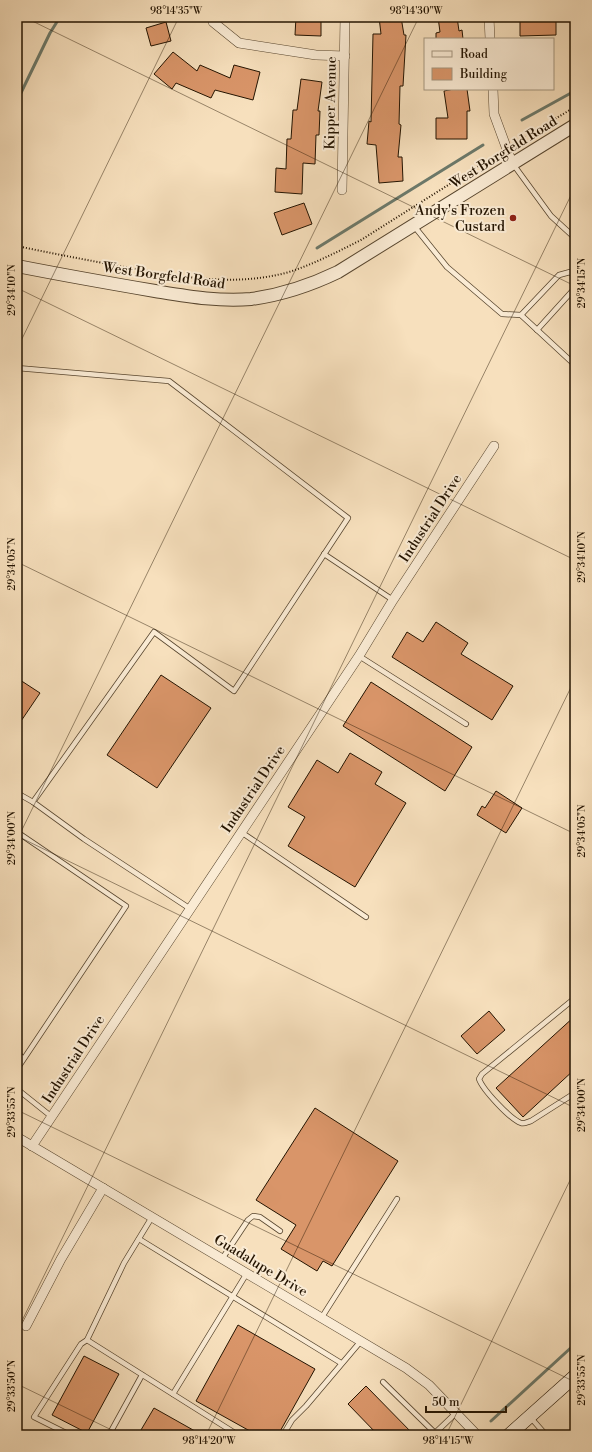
<svg xmlns="http://www.w3.org/2000/svg" width="592" height="1452" font-family="'Libre Bodoni',serif">
<rect width="100%" height="100%" fill="#f7e0bd"/>
<filter id="stains"><feTurbulence type="fractalNoise" baseFrequency=".005" numOctaves="4"/><feColorMatrix values="0 0 0 0 .2 0 0 0 0 .09 0 0 0 0 .02 0 0 0 .5 -.17"/></filter>
<radialGradient id="worn" r=".72"><stop offset=".6" stop-color="#630" stop-opacity="0"/><stop offset="1" stop-color="#630" stop-opacity=".3"/></radialGradient>
<g fill="none" stroke-linecap="round" stroke-linejoin="round">
<g stroke="#6c796a" stroke-width="3">
<path d="M17,101l33,-68 10,-16"/>
<path d="M522,120l49,-27"/>
<path d="M317,248l166,-103"/>
<path d="M491,1421l84,-77"/>
</g>
</g>
<g fill="#d99569" stroke="#231300">
<path d="M296,17h25v19l-26,-1z"/>
<path d="M379,17h22l3,18h2l-3,51h-3l-1,38 2,1 -3,32h4l1,24 -24,2 -3,-38 -9,-1 2,-23 2,1 2,-88h8z"/>
<path d="M438,17h19l2,14 3,-1 1,9h-27v-6l4,-1z"/>
<path d="M520,17h36v18l-36,1z"/>
<path d="M166,22l5,19 -20,5 -5,-18z"/>
<path d="M173,52l24,19 3,-6 30,13 4,-13 26,7 -7,28 -38,-10 -4,8 -35,-15 -4,6 -18,-15z"/>
<path d="M301,79l21,3 -4,29h2l-1,24h-3l-1,29 -12,-1 -1,31 -27,-2 1,-24 10,1 1,-30h4l2,-29h4z"/>
<path d="M454,89h13l3,22h-3v28h-31v-21h12l-4,-27z"/>
<path d="M304,203l8,21 -30,11 -8,-22z"/>
<path d="M436,622l32,21 -7,11 52,32 -21,34 -100,-63 15,-25 16,10z"/>
<path d="M161,675l50,33 -54,80 -50,-33z"/>
<path d="M17,678l23,15 -23,34z"/>
<path d="M371,682l101,65 -27,44 -102,-65z"/>
<path d="M350,753l32,19 -7,12 31,19 -51,84 -67,-41 17,-29 -17,-10 29,-47 21,13z"/>
<path d="M496,791l26,17 -16,25 -29,-18 5,-9 3,2z"/>
<path d="M489,1011l16,19 -28,24 -16,-18z"/>
<path d="M575,1016v53l-52,48 -27,-29z"/>
<path d="M315,1108l83,53 -66,105 -9,-5 -6,10 -36,-22 15,-24 -40,-25z"/>
<path d="M238,1325l77,44 -37,66h-21l-61,-34z"/>
<path d="M84,1356l35,18 -32,59 -35,-18z"/>
<path d="M366,1386l48,49h-36l-30,-31z"/>
<path d="M154,1408l48,27h-64z"/>
</g>
<g fill="none" stroke-linecap="round" stroke-linejoin="round">
<defs>
<g id="service">
<path d="M513,164l38,52 24,22"/>
<path d="M414,226l33,41 55,47 19,1 54,50"/>
<path d="M521,315l38,-40 11,-3 5,5"/>
<path d="M537,330l38,-42"/>
<path d="M17,368l152,13 179,137 -114,173 -80,-59 -121,170 51,37 105,69"/>
<path d="M324,554l69,46"/>
<path d="M359,656l107,68"/>
<path d="M17,793l16,9"/>
<path d="M17,832l109,74 -109,163"/>
<path d="M241,832l125,85"/>
<path d="M575,998l-93,76 -3,5c4,11 31,40 42,44 4,1 6,-1 10,-2l44,-28"/>
<path d="M17,1052l6,7"/>
<path d="M17,1089l35,28"/>
<path d="M139,1239l202,124"/>
<path d="M222,1259l26,-39 5,-4 7,1 20,14"/>
<path d="M322,1317l75,-118"/>
<path d="M87,1340l151,95"/>
<path d="M383,1382l52,51"/>
<path d="M173,1394l74,-121"/>
<path d="M531,1418l15,17"/>
<path d="M70,1435l-36,-18 47,-73 6,-4 37,-77 28,-46"/>
<path d="M109,1435l33,-60"/>
<path d="M283,1435l9,-15 14,-14 55,-65"/>
<path d="M433,1435l23,-22"/>
</g>
<g id="minor">
<path d="M212,17l1,5 26,21 77,12 29,1"/>
<path d="M489,17l1,22"/>
<path d="M493,89l1,25 18,49"/>
<path d="M342,190l3,-173"/>
<path d="M17,1137l389,231 23,17 48,50"/>
<path d="M32,1146l327,-490 34,-56 101,-154"/>
<path d="M26,1326l35,-67 42,-71"/>
</g>
<path id="tertiary" d="M17,266c46,9 91,17 138,25 31,5 64,11 96,8 30,-4 60,-14 87,-27l237,-147"/>
<path id="secondary" d="M509,1435l66,-59"/>
</defs>
<use href="#service" stroke="#58462f" stroke-width="6"/>
<use href="#minor" stroke="#58462f" stroke-width="10"/>
<use href="#tertiary" stroke="#58462f" stroke-width="14"/>
<use href="#secondary" stroke="#231300" stroke-width="14"/>
<g stroke="#231300" stroke-width="2" stroke-dasharray="1 2" stroke-linecap="butt">
<path d="M514,143l61,-36"/>
<path d="M17,246c38,8 75,15 113,22 53,9 106,19 159,4 25,-8 48,-20 72,-32l138,-87"/>
</g>
<use href="#service" stroke="#faebd4" stroke-width="4.5"/>
<use href="#minor" stroke="#faebd4" stroke-width="9"/>
<use href="#tertiary" stroke="#faebd4" stroke-width="12"/>
<use href="#secondary" stroke="#faebd4" stroke-width="13"/>
</g>
<path fill="none" stroke="#231300" stroke-width="1" stroke-opacity="0.45" d="M24,17l551,269M17,288l558,272M17,349l162,-332M17,562l558,272M17,836l558,272M17,840l402,-823M17,1110l558,272M17,1331l558,-1144M17,1384l105,51M206,1435l369,-756M446,1435l129,-265"/>
<circle fill="#8f2418" stroke="#faebd4" stroke-width="1.5" cx="513" cy="218" r="4"/>
<g text-anchor="middle" stroke-width="4" stroke-linejoin="round" paint-order="stroke">
<g font-size="14" fill="#231300" stroke="#faebd4">
<text transform="translate(330 103) rotate(-89)" y="5">Kipper Avenue</text>
<text transform="translate(503 152) rotate(-32)" y="5">West Borgfeld Road</text>
<text transform="translate(164 275) rotate(8)" y="5">West Borgfeld Road</text>
<text transform="translate(430 518) rotate(-57)" y="5">Industrial Drive</text>
<text transform="translate(253 789) rotate(-56)" y="5">Industrial Drive</text>
<text transform="translate(73 1059) rotate(-57)" y="5">Industrial Drive</text>
<text transform="translate(261 1265) rotate(31)" y="5">Guadalupe Drive</text>
</g>
<g font-size="14" fill="#231300" stroke="#faebd4" text-anchor="end">
<text x="505" y="215">Andy's Frozen<tspan x="505" dy="16">Custard</tspan></text>
</g>
</g>
<rect width="592" height="1452" fill="none" stroke="#f7e0bd" stroke-width="44"/>
<rect x="424" y="38" width="130" height="52" fill="#faebd4" stroke="#a4957f"/>
<rect x="432" y="51" width="20" height="6" fill="#faebd4" stroke="#a4957f"/>
<text x="460" y="58" font-size="12" fill="#231300">Road</text>
<rect x="432" y="68" width="20" height="12" fill="#d99569" stroke="#a4957f"/>
<text x="460" y="78" font-size="12" fill="#231300">Building</text>
<path d="M426 1406v6h80v-6" fill="none" stroke="#231300" stroke-width="2"/>
<text x="432" y="1406" font-size="12" fill="#231300" stroke="#faebd4" stroke-width="3" paint-order="stroke">50 m</text>
<rect x="22" y="22" width="548" height="1408" fill="none" stroke="#231300" stroke-width="1.5"/>
<g font-size="10" text-anchor="middle" fill="#231300">
<text x="176" y="14">98°14'35"W</text>
<text x="416" y="14">98°14'30"W</text>
<text transform="translate(581 283) rotate(-90)" y="4">29°34'15"N</text>
<text transform="translate(11 290) rotate(-90)" y="4">29°34'10"N</text>
<text transform="translate(581 557) rotate(-90)" y="4">29°34'10"N</text>
<text transform="translate(11 564) rotate(-90)" y="4">29°34'05"N</text>
<text transform="translate(581 831) rotate(-90)" y="4">29°34'05"N</text>
<text transform="translate(11 838) rotate(-90)" y="4">29°34'00"N</text>
<text transform="translate(581 1105) rotate(-90)" y="4">29°34'00"N</text>
<text transform="translate(11 1112) rotate(-90)" y="4">29°33'55"N</text>
<text transform="translate(581 1380) rotate(-90)" y="4">29°33'55"N</text>
<text transform="translate(11 1386) rotate(-90)" y="4">29°33'50"N</text>
<text x="209" y="1444">98°14'20"W</text>
<text x="448" y="1444">98°14'15"W</text>
</g>
<rect width="100%" height="100%" filter="url(#stains)"/>
<rect width="100%" height="100%" fill="url(#worn)"/>
</svg>
